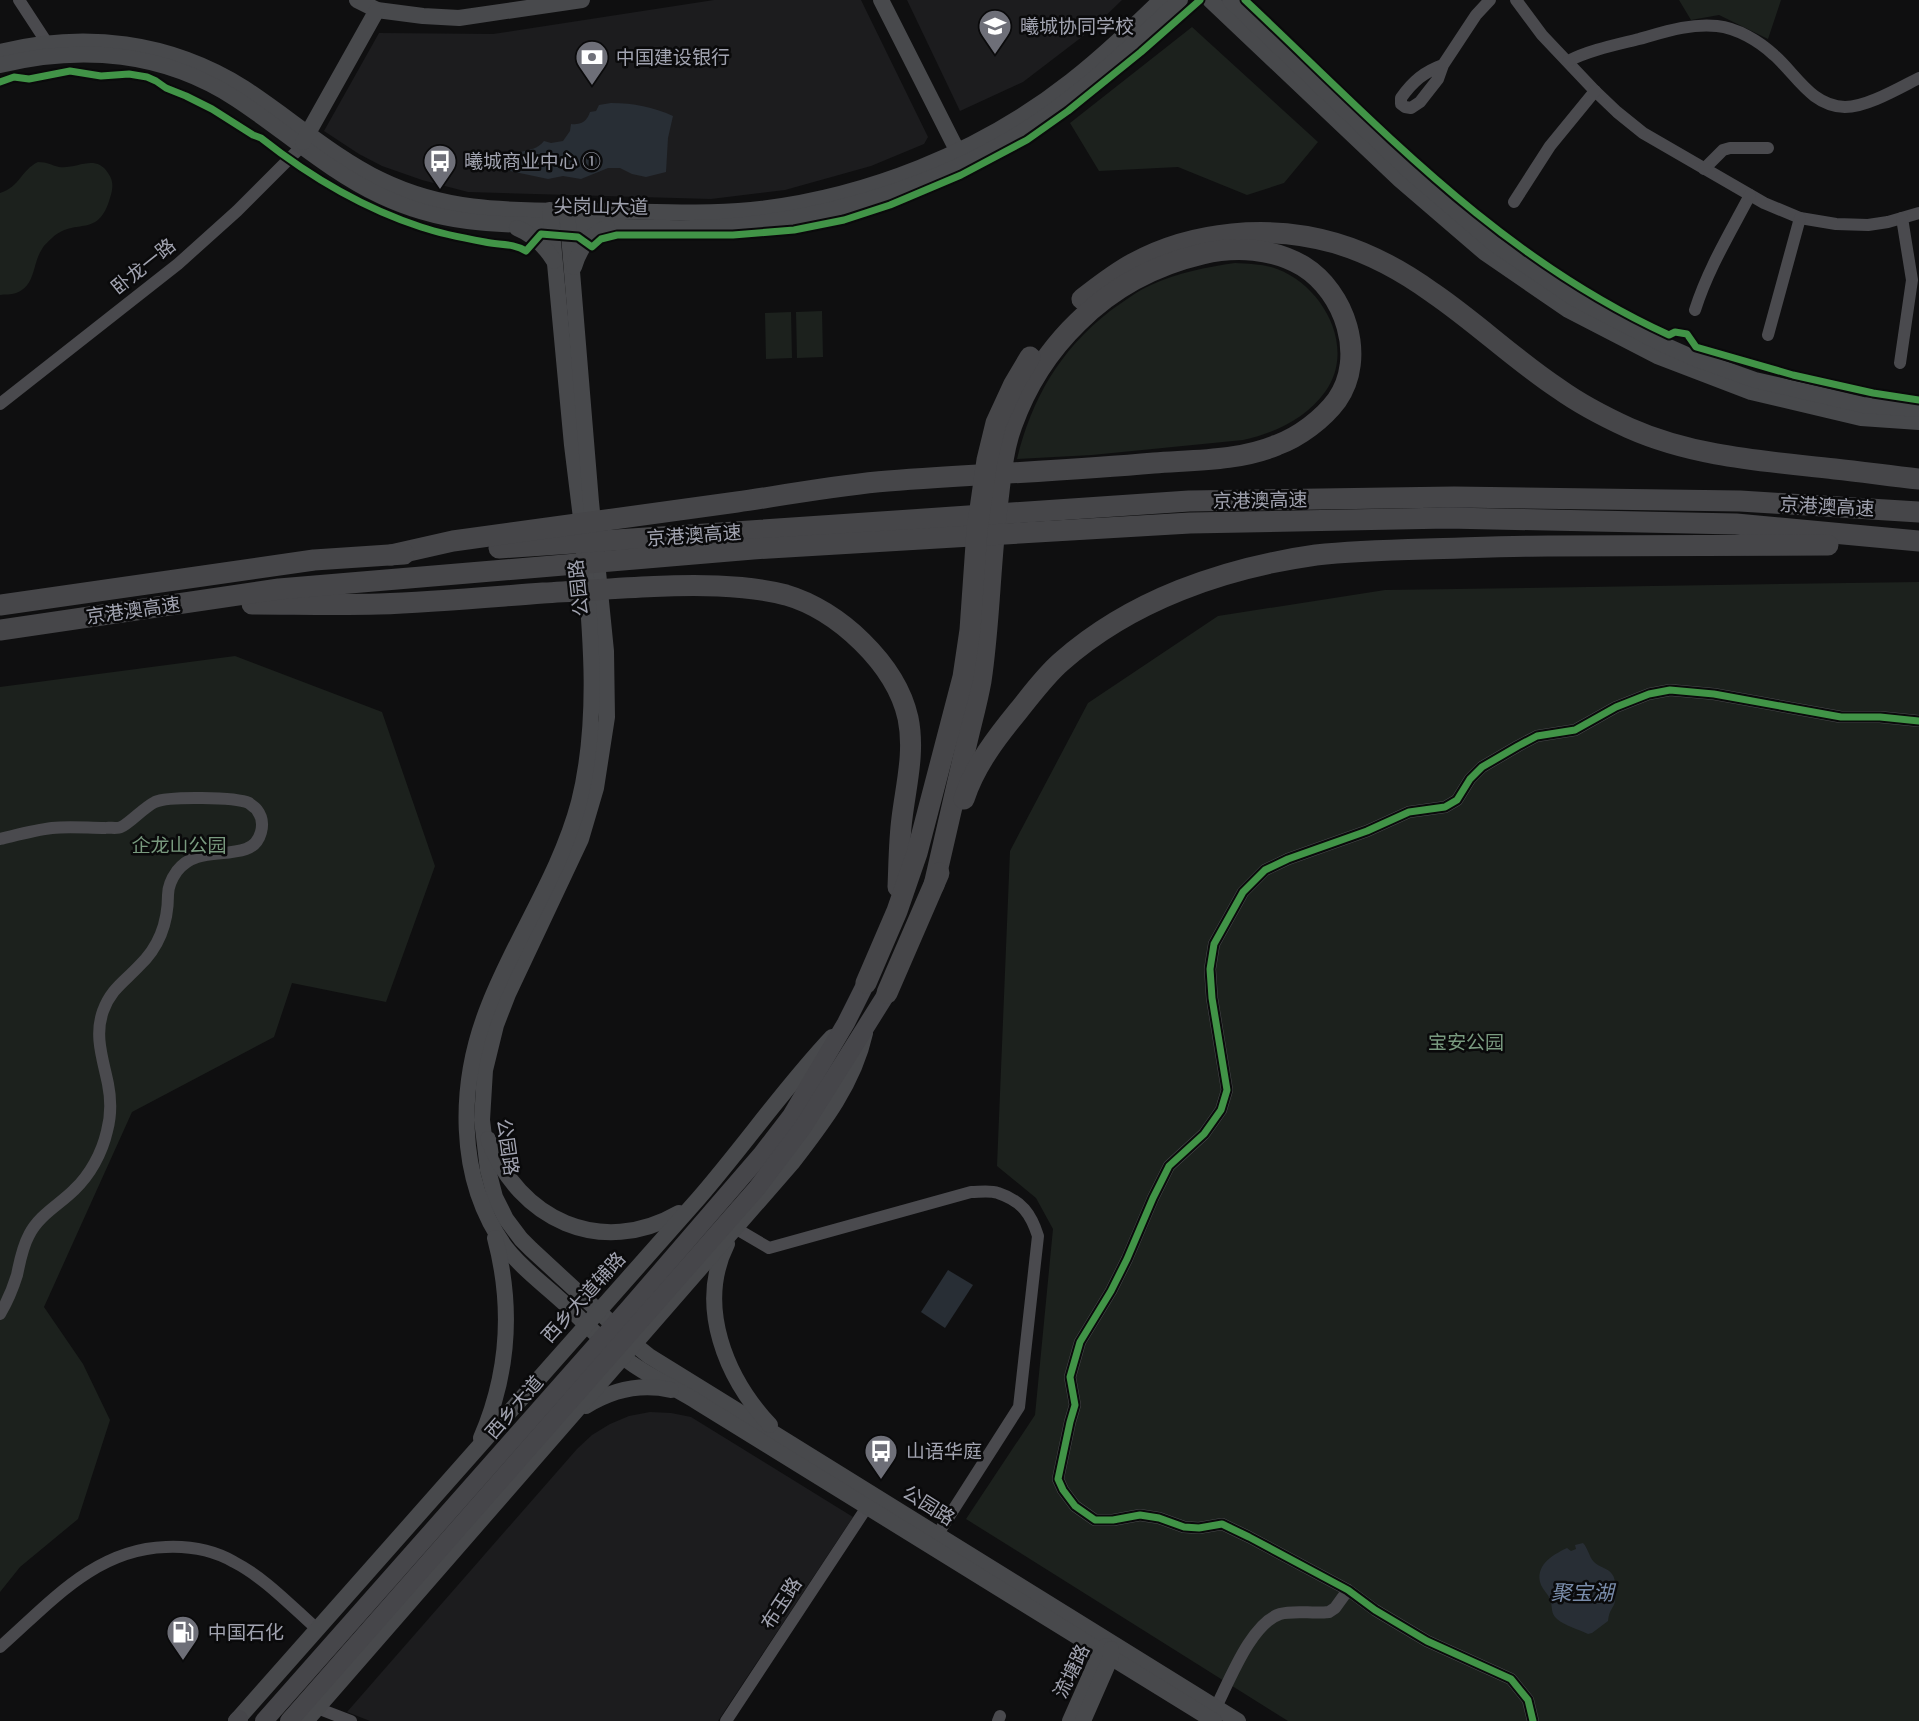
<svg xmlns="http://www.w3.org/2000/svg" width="1919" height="1721" font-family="'Titillium Web','Noto Sans SC',sans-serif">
<rect width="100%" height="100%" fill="#0f0f10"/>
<g fill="#1c1c1e">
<path d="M714,0h147l67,137 -4,7 -53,22 -86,24 -74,9 -243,-7 -46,-12 -40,-14 -23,-12 -35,-23 55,-98 114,1z"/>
<path d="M907,0h215l-31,30 -68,52 -63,29z"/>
<path d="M650,1412l21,1 20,4 162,100 -135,204h-348l-23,-9 230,-263 15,-14 18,-11 19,-8z"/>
</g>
<g fill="#1c211d">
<path d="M1679,0h102l-13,39 -49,-24 -28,5z"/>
<path d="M1192,27l126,115 -34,41 -37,12 -69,-28 -79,4 -29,-48z"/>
<path d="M38,162c9,0 13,3 21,5 17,3 36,-14 49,6 6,8 5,16 2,25 -12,41 -33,19 -57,39 -3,3 -9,8 -11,12 -10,15 -6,37 -26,44 -5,2 -11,1 -16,2v-102c20,-6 21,-23 38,-31z"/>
<path d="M1235,263c14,1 29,1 42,6 46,17 80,79 48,123 -20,27 -50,41 -82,48l-151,15 -75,4c15,-61 43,-109 93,-148 13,-9 27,-20 41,-26 26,-12 56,-18 84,-22z"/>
<path d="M822,311l1,46 -26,1 -1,-46z"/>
<path d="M791,312l1,46 -26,1 -1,-46z"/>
<path d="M1919,582v1139h-631l-322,-202 69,-104 18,-186 -17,-31 -39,-32 13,-315 78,-148 130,-87 167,-26z"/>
<path d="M235,656l147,56 53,154 -49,136 -94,-19 -18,54 -142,75 -88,195 39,57 27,56 -32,99 -58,48 -20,25v-905z"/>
</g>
<g fill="#282e35">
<path d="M611,103c23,0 42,4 62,13l-5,22 -2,34 -20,5 -14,-3 -12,-6h-12l-27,11 -18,-3 -15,3 -38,-8c-3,-27 22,-14 34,-30l7,2 12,-2 7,-10 1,-7c9,1 16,-2 19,-12l6,-1 3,-6z"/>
<path d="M948,1270l25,15 -28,43 -24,-16z"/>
<path d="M1583,1543c5,5 6,14 11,19 5,5 14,6 18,12 5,6 3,20 3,27 -1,7 -6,8 -7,20l-16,12 -4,1c-10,-5 -23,-8 -31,-15 -7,-6 -4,-12 -7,-20 -2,-5 -7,-9 -9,-14 -7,-19 11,-30 26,-37l4,3 5,-2 -1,-4z"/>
</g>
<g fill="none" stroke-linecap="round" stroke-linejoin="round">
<g stroke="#4a4a4e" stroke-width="12">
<path d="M19,0l32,49"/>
<path d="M1516,0l26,35 53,56 22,21 26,21 121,70 36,15 36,6 32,1 20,-3 31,-9"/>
<path d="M1568,61c22,-11 47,-16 71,-22 25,-7 52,-16 78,-13 20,2 42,15 57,29 22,19 37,51 71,52 22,0 54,-19 74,-29"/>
<path d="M1443,65c-19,7 -30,16 -42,33v6l4,3 6,1 9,-6 7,-9 11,-14 5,-14 33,-50 14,-15"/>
<path d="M1704,169l19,-19 7,-2h38"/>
<path d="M1514,202l36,-56 45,-55"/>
<path d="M1695,310c13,-41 35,-77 55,-115"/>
<path d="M1768,335l32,-117"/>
<path d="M1900,363l12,-83 -10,-62"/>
<path d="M0,404l178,-140 59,-53 64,-64"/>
<path d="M0,839c17,-4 35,-9 52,-11 17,-2 36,0 53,0 4,-1 12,1 16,-1 8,-3 22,-19 34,-25 13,-6 81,-5 94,1 1,1 8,6 8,7 10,13 4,34 -11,39 -24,8 -51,-1 -69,22 -5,7 -9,15 -9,24 0,28 -9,52 -29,71 -15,16 -28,23 -36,45 -9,25 0,48 5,73 3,15 3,32 -1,47 -5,22 -17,44 -33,59 -15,15 -35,25 -45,45 -7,13 -9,26 -12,40 -4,13 -10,27 -17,39"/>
<path d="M735,1228l34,20 202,-56c8,0 19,-2 27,1 24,8 33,21 40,43l-19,171 -85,133"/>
<path d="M0,1647c50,-44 95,-98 166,-100 23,-1 47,3 68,15 31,16 57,44 83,67"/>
<path d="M1216,1707c13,-25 35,-84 64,-93 14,-4 33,0 49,-2l6,-4 13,-18"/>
<path d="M317,1708l34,13"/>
<path d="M726,1721l141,-214"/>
<path d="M998,1721l2,-5"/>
<path d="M1533,1721l-5,-21 -17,-21 -84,-38 -52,-31 -27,-20 -99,-53 -27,-13 -23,4 -15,-1 -25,-9 -19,-3 -27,5h-18l-20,-14 -12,-16 -5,-11 12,-57 5,-17 -5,-28 10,-35 31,-51 16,-32 26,-61 16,-32 35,-32 17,-24 6,-20 -15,-92 -2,-29 4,-25 29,-52 22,-22 23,-11 79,-28 42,-19 36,-5 12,-7 13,-21 12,-12 36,-21 19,-10 38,-6 41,-23 33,-13 21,-4 44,4 127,23h39l39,4"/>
</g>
<g stroke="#48494c" stroke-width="16">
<path d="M357,0l20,10 46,6 36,2 123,-18"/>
<path d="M881,0l81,160"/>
<path d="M1210,0l190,180 85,73 83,57 89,46 94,36 110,26 58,4"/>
<path d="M1230,0l179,171 84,72 82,56 85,44 36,16 59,21 108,25 56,4"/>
<path d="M0,52c85,-21 169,-11 244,36 46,30 88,68 137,92 70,34 136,30 211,31 53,0 106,4 159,-1 114,-12 230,-58 320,-129 32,-25 61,-53 90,-81"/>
<path d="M0,65c82,-20 164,-13 236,34 49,32 92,72 145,97 72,34 134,28 210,30 43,1 87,4 130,1 114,-8 245,-50 337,-120 44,-32 82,-70 122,-107"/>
<path d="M303,142l74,-132"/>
<path d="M550,210l22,235 9,73"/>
<path d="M567,211l24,291 15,149 1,66 -11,71 -15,51 -73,155 -12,31 -11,45 -3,50 6,50 7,27 11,22 15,20 10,10 103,95 15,12 589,365"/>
<path d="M517,228c17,7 28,18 37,33"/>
<path d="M574,267c6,-20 15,-31 33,-40"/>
<path d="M584,554c7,81 15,168 -5,248 -19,72 -63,134 -90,203 -31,77 -34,173 17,243 16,21 39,37 58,55 21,20 42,43 67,60 21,15 46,26 68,40l515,318"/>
<path d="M488,1139c31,81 113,119 191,74"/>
<path d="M727,1244c-31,62 -1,134 43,181"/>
<path d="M586,1406c26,-16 54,-23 85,-16"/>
<path d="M481,1438c28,-65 32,-132 14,-200"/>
<path d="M236,1721l462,-522c46,-53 86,-111 134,-162"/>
<path d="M306,1721l486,-558c31,-40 62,-80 73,-130"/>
<path d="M1070,1721l31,-70 5,-5"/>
<path d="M1083,1721l28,-64v-8"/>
</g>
<g stroke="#46464a" stroke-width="18">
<path d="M237,1721l2,-2"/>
<path d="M264,1721l365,-413 132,-153 30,-39 55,-93 20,-40"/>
<path d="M289,1721l468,-533 46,-61 84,-134"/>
</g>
<g stroke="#464649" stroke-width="21">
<path d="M1082,299c17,-13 33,-26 52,-36 59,-32 136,-39 201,-20 34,10 69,29 98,50 44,30 82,67 126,96 21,15 46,28 70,39 65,29 136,33 206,41 28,3 56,7 84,10"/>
<path d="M499,548l690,-47 265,-4 286,4 179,11"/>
<path d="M391,555l62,-14c95,-13 189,-26 284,-39 50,-7 100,-17 151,-21 89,-7 178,-10 266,-18 40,-3 85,-2 123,-18 22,-8 46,-26 60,-45 30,-43 8,-108 -34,-134 -30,-18 -68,-20 -101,-12 -47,11 -90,34 -124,68 -30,29 -52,64 -66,103 -9,24 -11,50 -14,75 -8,60 -8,121 -17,181 -4,22 -10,43 -15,65 -11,46 -21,93 -32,139"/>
<path d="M252,604c42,0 85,1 127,0 55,-2 110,-7 164,-11 58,-3 116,-9 175,-7 23,1 45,3 68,9 52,15 110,69 122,123 7,34 -2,67 -6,100 -3,23 -3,46 -4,69"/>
<path d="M0,605l314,-45 90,-6"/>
<path d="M0,630l279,-41 474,-40 437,-26 258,-5 288,6 183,17"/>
<path d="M964,799c11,-34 33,-62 55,-89 13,-16 26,-34 42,-48 70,-62 163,-94 255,-107 36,-4 73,-5 110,-6 41,-1 81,-3 122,-3 93,-1 186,-1 280,-1"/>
<path d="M866,983l31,-72 20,-58 46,-176 7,-47 7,-100 10,-70 9,-37 18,-39 16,-27"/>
<path d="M887,993l52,-120"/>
</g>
<defs>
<g id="cycleway">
<path d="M1245,0c134,126 253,257 424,335l6,-3 12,2 9,13 97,28 80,18 46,7"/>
<path d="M0,82l14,-5 15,2 41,-8 31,5 28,-2 18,3 9,4 10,7 20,8 26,13 41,26 8,3c48,38 102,70 160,89 21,7 42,11 64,15 13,3 29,1 41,9l15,-17 37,3 14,10 9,-8 16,-4h116l61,-5 50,-10 46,-15 71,-30 66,-35 41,-29 73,-59 59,-52"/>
<path d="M1533,1721l-5,-21 -17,-21 -84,-38 -52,-31 -27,-20 -99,-53 -27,-13 -23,4 -15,-1 -25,-9 -19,-3 -27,5h-18l-20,-14 -12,-16 -5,-11 12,-57 5,-17 -5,-28 10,-35 31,-51 16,-32 26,-61 16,-32 35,-32 17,-24 6,-20 -15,-92 -2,-29 4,-25 29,-52 22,-22 23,-11 79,-28 42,-19 36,-5 12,-7 13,-21 12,-12 36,-21 19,-10 38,-6 41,-23 33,-13 21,-4 44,4 127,23h39l39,4"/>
</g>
</defs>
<use href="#cycleway" stroke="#0a0a0b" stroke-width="11"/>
<use href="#cycleway" stroke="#419447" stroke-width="7"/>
</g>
<defs>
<symbol id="school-pin" viewBox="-11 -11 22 30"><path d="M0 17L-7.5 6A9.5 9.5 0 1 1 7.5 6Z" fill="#6e6f78" stroke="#0a0a0b"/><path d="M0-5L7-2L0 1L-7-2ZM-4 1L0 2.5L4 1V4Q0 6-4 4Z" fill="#fff"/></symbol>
<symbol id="bank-pin" viewBox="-11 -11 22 30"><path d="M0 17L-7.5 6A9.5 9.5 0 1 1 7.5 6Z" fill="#6e6f78" stroke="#0a0a0b"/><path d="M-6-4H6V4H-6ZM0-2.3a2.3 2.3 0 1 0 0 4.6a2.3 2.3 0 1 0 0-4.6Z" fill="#fff"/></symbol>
<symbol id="bus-pin" viewBox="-11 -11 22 30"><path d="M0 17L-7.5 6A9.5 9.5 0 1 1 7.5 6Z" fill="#6e6f78" stroke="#0a0a0b"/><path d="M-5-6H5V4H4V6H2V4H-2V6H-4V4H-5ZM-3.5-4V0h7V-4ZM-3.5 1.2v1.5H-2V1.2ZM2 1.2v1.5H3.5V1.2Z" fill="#fff"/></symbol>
<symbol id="fuel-pin" viewBox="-11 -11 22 30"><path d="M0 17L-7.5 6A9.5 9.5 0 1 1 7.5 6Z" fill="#6e6f78" stroke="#0a0a0b"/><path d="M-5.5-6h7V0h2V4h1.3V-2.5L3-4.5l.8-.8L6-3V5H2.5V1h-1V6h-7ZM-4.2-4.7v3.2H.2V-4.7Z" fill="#fff"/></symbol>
</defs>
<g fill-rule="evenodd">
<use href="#school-pin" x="976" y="7" width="38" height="52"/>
<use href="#bank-pin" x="573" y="38" width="38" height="52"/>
<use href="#bus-pin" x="421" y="142" width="38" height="52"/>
<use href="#bus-pin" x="862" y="1432" width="38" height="52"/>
<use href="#fuel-pin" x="164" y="1613" width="38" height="52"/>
</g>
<g text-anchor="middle" stroke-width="5" stroke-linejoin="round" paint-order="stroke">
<g font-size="19" fill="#a1a3b0" stroke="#0a0a0b" text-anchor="start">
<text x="1020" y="33">曦城协同学校</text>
<text x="616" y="64">中国建设银行</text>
<text x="464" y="168">曦城商业中心 ①</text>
<text x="906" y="1458">山语华庭</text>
<text x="208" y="1639">中国石化</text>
</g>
<g font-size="19" fill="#a1a3b0" stroke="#0a0a0b">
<text transform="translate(601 206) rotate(1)" y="7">尖岗山大道</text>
<text transform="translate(143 266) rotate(-39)" y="7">卧龙一路</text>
<text transform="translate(1260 500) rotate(-1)" y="7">京港澳高速</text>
<text transform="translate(1827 506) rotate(3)" y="7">京港澳高速</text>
<text transform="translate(694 535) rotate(-4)" y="7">京港澳高速</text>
<text transform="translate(578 588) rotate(-96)" y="7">公园路</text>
<text transform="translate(133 610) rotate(-8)" y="7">京港澳高速</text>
<text transform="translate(508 1147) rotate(82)" y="7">公园路</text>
<text transform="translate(583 1297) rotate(-48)" y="7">西乡大道辅路</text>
<text transform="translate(514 1407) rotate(-49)" y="7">西乡大道</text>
<text transform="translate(929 1505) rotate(32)" y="7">公园路</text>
<text transform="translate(781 1603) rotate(-57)" y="7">布玉路</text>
<text transform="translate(1071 1671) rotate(-64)" y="7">流塘路</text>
</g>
<g font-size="19" fill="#799a7f" stroke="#0a0a0b">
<text x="179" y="852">企龙山公园</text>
<text x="1466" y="1049">宝安公园</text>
</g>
<g font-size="21" font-style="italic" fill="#798caa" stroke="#0a0a0b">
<text x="1582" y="1600">聚宝湖</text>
</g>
</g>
</svg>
